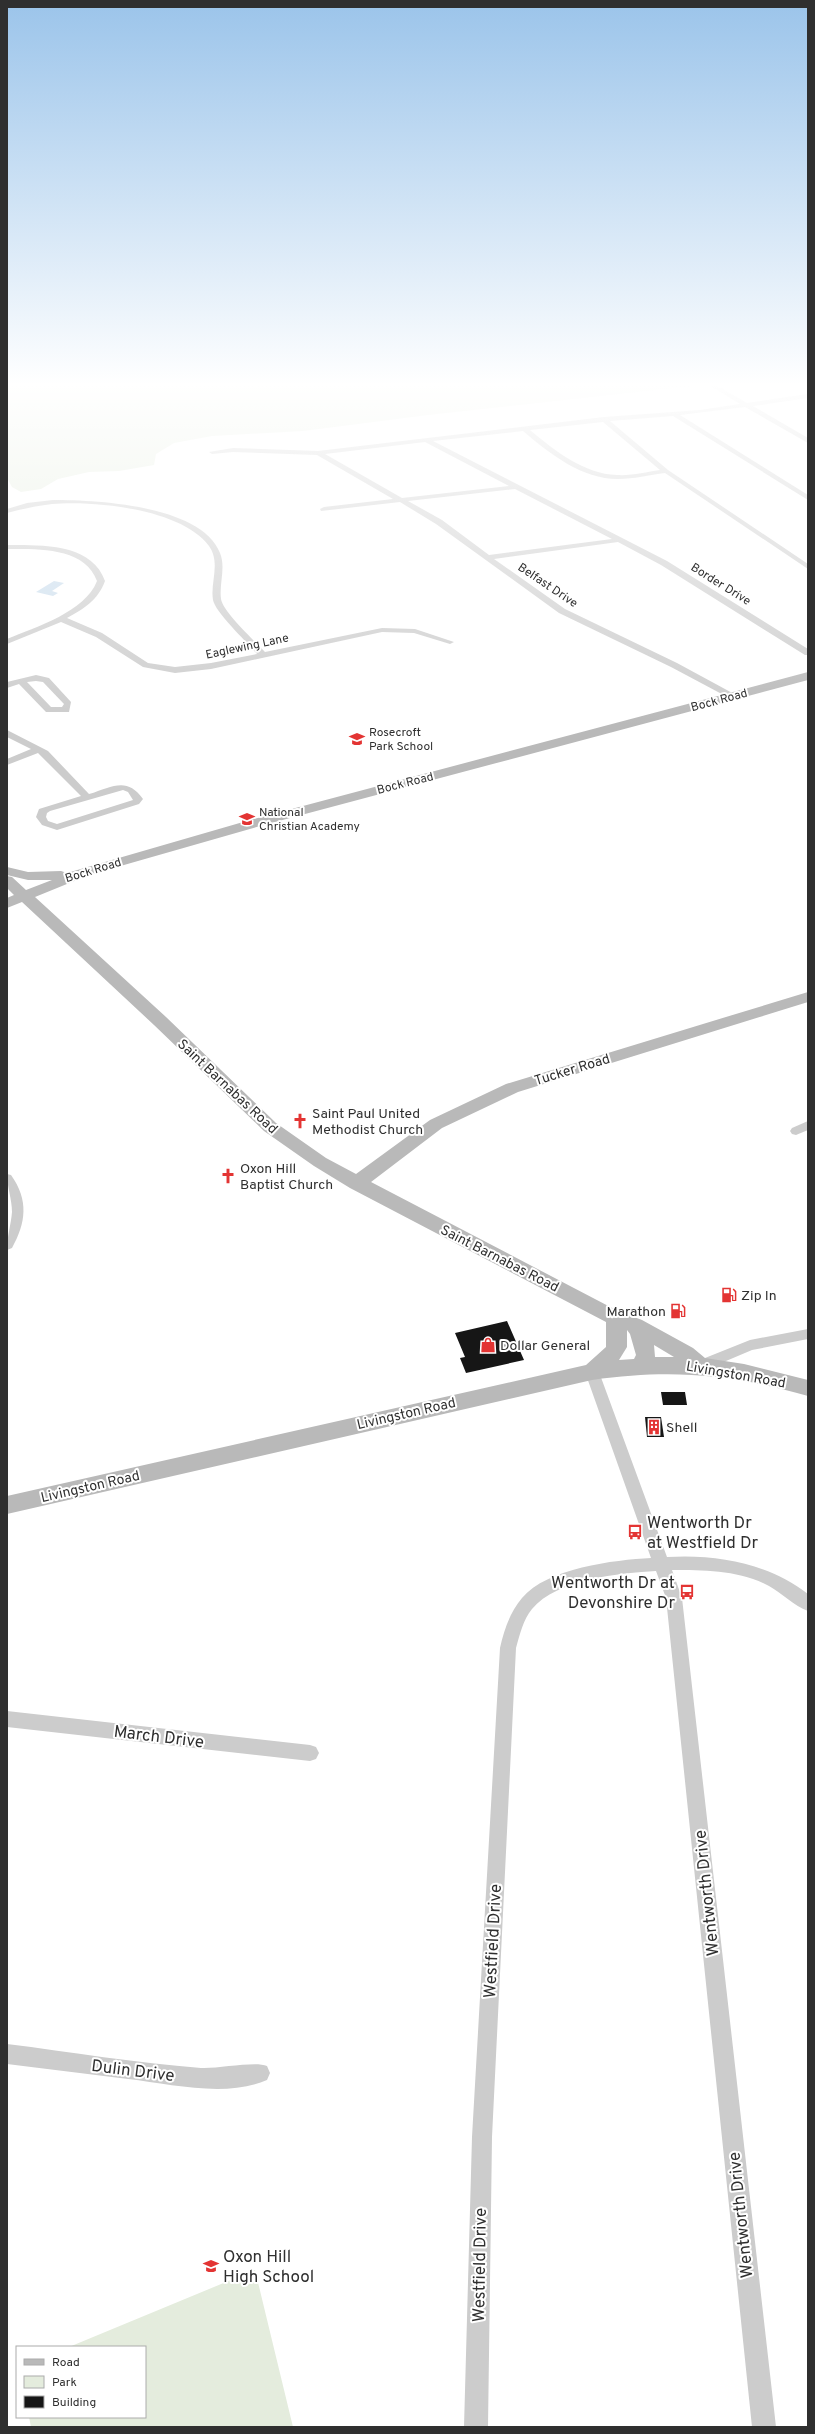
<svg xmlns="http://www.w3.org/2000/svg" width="815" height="2434" font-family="Overpass,sans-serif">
<rect width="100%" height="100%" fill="#fff"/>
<g fill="#e4ecdd">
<path d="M7,385h694l-273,30 -125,16 -91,5 -38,7 -18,11 -2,11 -35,6 -30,1 -31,7 -17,10 -20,3 -9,-5 -5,-9z"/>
<path d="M255,2270l38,157h-262l-2,-10h116v-70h-76z"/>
</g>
<path fill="#c9dcec" d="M54,581l10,2 -12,8 6,2 -5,3 -17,-4z"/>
<g fill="#161616">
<path d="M507,1321l17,39 -58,13 -6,-15 5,-1 -10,-24z"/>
<path d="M661,1392h24l2,13h-24z"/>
<path d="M645,1417h16l3,20h-17z"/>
</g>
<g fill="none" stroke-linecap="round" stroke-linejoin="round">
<g fill="#ccc" fill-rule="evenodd">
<path d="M709,385h7l31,18 61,-9v4l-55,8 55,32v5l-63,-36 -65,8 128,80v5l-135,-84 -63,5 58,49 140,94v5l-143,-96c-16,2 -31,6 -47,6 -36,0 -68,-25 -95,-48l-90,10 234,120 141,88v6h-3l-144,-90 -43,-23 -124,17 71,50 112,54 59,32 1,2 -4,3 -62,-33 -112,-54 -123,-89 -36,-22 -79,9 -1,-2 4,-2 69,-8 -76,-44 -84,-3 -21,2 -3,-2 24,-4 85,3 286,-34 96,-7 40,-6zM603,422l57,48c-14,2 -29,6 -43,5 -33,-1 -62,-24 -87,-45zM425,442l84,44 -107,12 -77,-44zM515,489l97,50 -123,16 -47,-35 -34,-19z"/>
<path d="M53,500c44,0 148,5 167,53 6,15 -1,30 1,46 2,13 34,42 44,53l117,-24 33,1 39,13 -4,2 -36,-11 -32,-1 -171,37 -36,4 -32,-6 -47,-30 -35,-15 -54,22v-5c29,-12 78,-27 90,-58 -12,-34 -60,-32 -90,-32v-4c34,0 85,-2 98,36 -7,19 -21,28 -38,37l35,15 46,30 27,4 36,-4 46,-9c-9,-11 -42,-42 -44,-54 -3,-18 8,-37 -4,-54 -27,-37 -115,-46 -157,-42 -16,2 -30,5 -45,9v-4l20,-6z"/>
<path d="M36,675l13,3 22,24 -2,10h-23l-27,-28 -12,4v-6zM36,681l7,1 21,22 -2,3h-11l-24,-25z"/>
<path d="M7,730l41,21 41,43c23,-7 38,-18 54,5l-4,5 -82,26 -15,-5 -6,-8 3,-8 42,-13 -43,-43 -31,12v-6l24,-10 -24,-12zM123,790l5,2 5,8 -76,24 -9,-3 -2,-4 1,-4 3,-2z"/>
<path d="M808,1121v9l-12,5 -4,-1 -2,-3 2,-3z"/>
<path d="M7,1174l4,1c18,25 15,48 1,73l-5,2c0,-14 4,-25 5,-38 0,-13 -5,-25 -5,-38z"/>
<path d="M808,1329v10l-56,11 -52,22 -5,-2 -2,-4 2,-4 55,-22z"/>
<path d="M592,1366l5,2 2,4 68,185c50,-3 100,6 141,37v17c-14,-5 -26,-18 -39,-25 -30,-16 -64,-16 -97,-16l10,28 94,829h-24l-86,-829 -10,-27c-36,2 -99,8 -124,38 -9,11 -12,25 -16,39l-24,489 -4,290h-24l8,-290 28,-489c4,-18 10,-36 22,-50 25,-30 92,-38 129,-40l-66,-186 2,-4z"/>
<path d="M7,1711l303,34 6,2 3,6 -3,6 -6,2 -303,-34z"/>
<path d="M7,2044c64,8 129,19 194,24 17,1 54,-7 66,-2l3,7 -3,7c-42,18 -95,4 -139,-1 -40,-5 -81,-10 -121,-15z"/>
</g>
<path fill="#b9b9b9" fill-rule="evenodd" d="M808,672v8l-548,146 -171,49 -54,22 131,120 110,106 50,35 30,16 74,-54 76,-36 302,-92v10l-290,90 -76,36 -71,54 245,128 26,10 51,28 12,10 39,6 64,16v16c-78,-22 -136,-27 -216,-16l-585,134v-18l579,-131 20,-18v-25l-256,-134 -36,-22 -50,-35 -110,-106 -132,-123 -15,6v-10l7,-3 -7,-7v-12l5,1 14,13 26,-10h-24l-21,-5v-8l21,5 33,-1 6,2 183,-53zM627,1330l3,4 6,21 -2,4 -15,1 8,-13zM654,1345l20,12h-19z"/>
</g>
<linearGradient id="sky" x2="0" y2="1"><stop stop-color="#9bc4ea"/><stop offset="0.53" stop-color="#fff"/><stop offset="1" stop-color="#fff" stop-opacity="0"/></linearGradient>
<rect width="815" height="725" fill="url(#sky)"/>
<defs>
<symbol id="school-bare" viewBox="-9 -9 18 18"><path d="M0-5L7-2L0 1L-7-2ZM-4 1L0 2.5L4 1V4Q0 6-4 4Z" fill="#e33433" stroke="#fff" stroke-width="2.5" paint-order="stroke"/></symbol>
<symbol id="church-bare" viewBox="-9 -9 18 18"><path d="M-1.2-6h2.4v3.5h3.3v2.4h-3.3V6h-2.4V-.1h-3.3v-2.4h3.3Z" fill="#e33433" stroke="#fff" stroke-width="2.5" paint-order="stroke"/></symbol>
<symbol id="fuel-bare" viewBox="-9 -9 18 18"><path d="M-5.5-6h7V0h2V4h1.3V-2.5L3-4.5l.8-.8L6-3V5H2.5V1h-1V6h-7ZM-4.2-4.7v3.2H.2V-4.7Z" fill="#e33433" stroke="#fff" stroke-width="2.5" paint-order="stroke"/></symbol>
<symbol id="shop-bare" viewBox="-9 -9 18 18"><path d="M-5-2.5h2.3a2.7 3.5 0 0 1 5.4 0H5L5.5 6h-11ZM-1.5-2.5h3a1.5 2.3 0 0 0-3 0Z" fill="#e33433" stroke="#fff" stroke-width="2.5" paint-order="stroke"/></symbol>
<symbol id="building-bare" viewBox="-9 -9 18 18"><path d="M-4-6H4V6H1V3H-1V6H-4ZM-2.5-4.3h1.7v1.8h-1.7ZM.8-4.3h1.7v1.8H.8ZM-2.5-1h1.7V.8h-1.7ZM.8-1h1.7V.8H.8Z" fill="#e33433" stroke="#fff" stroke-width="2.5" paint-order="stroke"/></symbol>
<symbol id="bus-bare" viewBox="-9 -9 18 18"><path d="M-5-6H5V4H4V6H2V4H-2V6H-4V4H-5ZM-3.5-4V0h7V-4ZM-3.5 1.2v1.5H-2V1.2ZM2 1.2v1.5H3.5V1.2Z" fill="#e33433" stroke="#fff" stroke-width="2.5" paint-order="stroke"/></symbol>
</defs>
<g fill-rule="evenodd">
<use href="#school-bare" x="346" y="728" width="22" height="22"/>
<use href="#school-bare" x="236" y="808" width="22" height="22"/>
<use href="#church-bare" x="289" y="1110" width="22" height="22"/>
<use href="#church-bare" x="217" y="1165" width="22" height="22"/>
<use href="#fuel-bare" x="718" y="1284" width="22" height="22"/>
<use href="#fuel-bare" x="667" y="1300" width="22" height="22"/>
<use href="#shop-bare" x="477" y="1334" width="22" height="22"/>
<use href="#building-bare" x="643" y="1416" width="22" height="22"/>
<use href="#bus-bare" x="624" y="1521" width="22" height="22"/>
<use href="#bus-bare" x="676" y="1581" width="22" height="22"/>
<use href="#school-bare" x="200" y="2255" width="22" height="22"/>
</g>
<g text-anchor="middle" stroke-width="4" stroke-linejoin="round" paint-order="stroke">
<g font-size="12" fill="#2f2f2f" stroke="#fff">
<text transform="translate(721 584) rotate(32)" y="4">Border Drive</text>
<text transform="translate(548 585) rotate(34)" y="4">Belfast Drive</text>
<text transform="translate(247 646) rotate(-12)" y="4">Eaglewing Lane</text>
<text transform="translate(719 700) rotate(-15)" y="4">Bock Road</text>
<text transform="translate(405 783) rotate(-14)" y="4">Bock Road</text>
<text transform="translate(93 870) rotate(-17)" y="4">Bock Road</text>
</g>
<g font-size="12" fill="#2f2f2f" stroke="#fff" text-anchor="start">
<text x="369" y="736">Rosecroft<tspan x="369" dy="14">Park School</tspan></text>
<text x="259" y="816">National<tspan x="259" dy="14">Christian Academy</tspan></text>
</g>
<g font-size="14" fill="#2f2f2f" stroke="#fff">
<text transform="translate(572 1069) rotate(-17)" y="5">Tucker Road</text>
<text transform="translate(228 1086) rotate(43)" y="5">Saint Barnabas Road</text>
<text transform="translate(500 1258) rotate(27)" y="5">Saint Barnabas Road</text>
<text transform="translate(736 1374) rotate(10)" y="5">Livingston Road</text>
<text transform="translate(406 1413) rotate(-13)" y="5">Livingston Road</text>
<text transform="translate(90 1486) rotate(-13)" y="5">Livingston Road</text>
</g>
<g font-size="14" fill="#2f2f2f" stroke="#fff" text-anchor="start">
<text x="312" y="1118">Saint Paul United<tspan x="312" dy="16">Methodist Church</tspan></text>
<text x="240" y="1173">Oxon Hill<tspan x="240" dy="16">Baptist Church</tspan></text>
<text x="741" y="1300">Zip In</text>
<text x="666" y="1316" text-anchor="end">Marathon</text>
<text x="500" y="1350">Dollar General</text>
<text x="666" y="1432">Shell</text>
</g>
<g font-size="17" fill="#2f2f2f" stroke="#fff" text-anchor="start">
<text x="647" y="1528">Wentworth Dr<tspan x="647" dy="20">at Westfield Dr</tspan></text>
<text x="675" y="1588" text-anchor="end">Wentworth Dr at<tspan x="675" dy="20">Devonshire Dr</tspan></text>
<text x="223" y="2262">Oxon Hill<tspan x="223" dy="20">High School</tspan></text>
</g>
<g font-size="17" fill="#2f2f2f" stroke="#fff">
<text transform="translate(159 1736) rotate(7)" y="6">March Drive</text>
<text transform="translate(706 1893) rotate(-96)" y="6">Wentworth Drive</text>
<text transform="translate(492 1941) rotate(-87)" y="6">Westfield Drive</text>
<text transform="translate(133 2070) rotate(7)" y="6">Dulin Drive</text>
<text transform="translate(740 2215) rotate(-96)" y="6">Wentworth Drive</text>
<text transform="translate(479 2265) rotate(-89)" y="6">Westfield Drive</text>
</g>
</g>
<rect width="815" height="2434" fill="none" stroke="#2f2f2f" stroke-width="16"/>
<rect x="16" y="2346" width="130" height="72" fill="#ffffff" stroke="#acacac"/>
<rect x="24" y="2359" width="20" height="6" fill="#b9b9b9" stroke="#acacac"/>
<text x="52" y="2366" font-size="12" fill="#2f2f2f">Road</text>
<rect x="24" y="2376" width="20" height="12" fill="#e4ecdd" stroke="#acacac"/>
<text x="52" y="2386" font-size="12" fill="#2f2f2f">Park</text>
<rect x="24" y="2396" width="20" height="12" fill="#161616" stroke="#acacac"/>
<text x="52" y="2406" font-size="12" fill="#2f2f2f">Building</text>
</svg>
